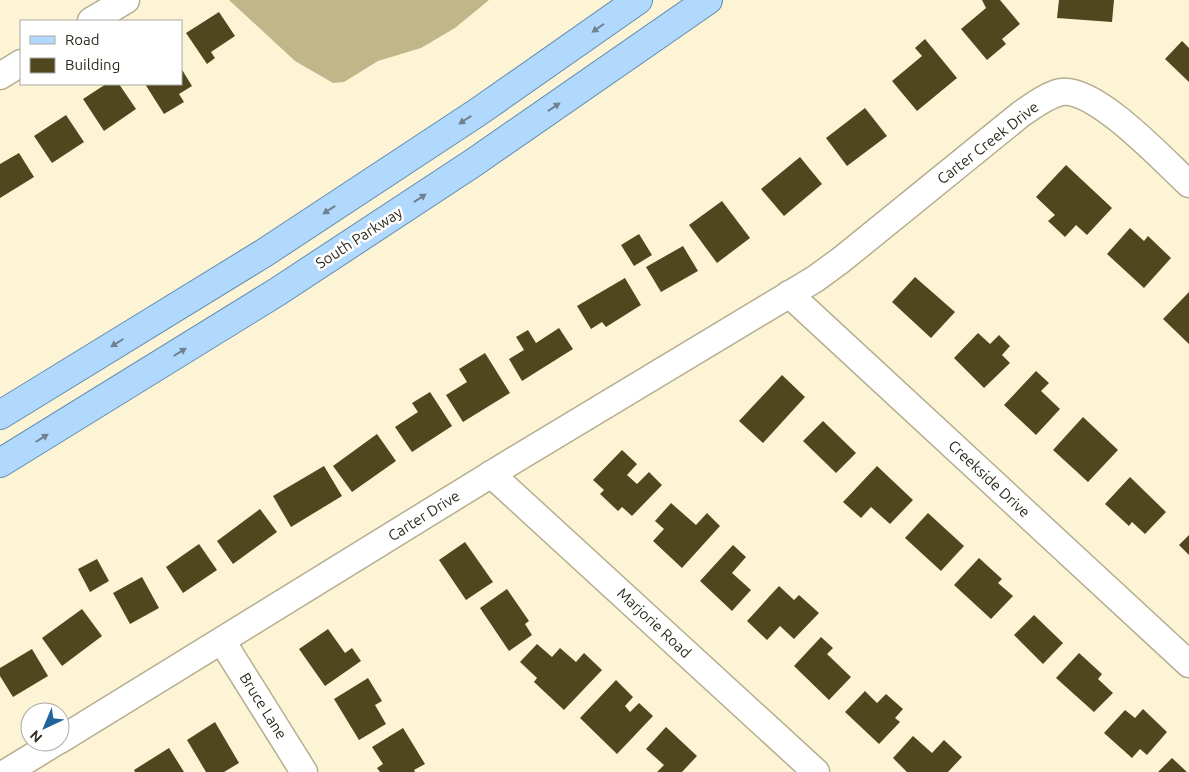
<svg xmlns="http://www.w3.org/2000/svg" width="1189" height="772" font-family="Ubuntu,sans-serif">
<rect width="100%" height="100%" fill="#fcf4d5"/>
<path fill="#c0b68a" d="M229,0h260l-34,28 -34,20 -43,13 -34,21 -11,1 -38,-22z"/>
<g fill="#51471f">
<path d="M982,0h18l20,24 -18,15 4,5 -19,16 -26,-31 25,-21z"/>
<path d="M1059,0h55l-2,22 -55,-4z"/>
<path d="M219,12l16,24 -24,16 4,6 -8,6 -21,-31z"/>
<path d="M925,39l32,39 -40,33 -25,-30 30,-25 -7,-8z"/>
<path d="M1182,41l7,7v34l-24,-23z"/>
<path d="M181,68l11,18 -13,8 5,8 -20,12 -19,-30h36z"/>
<path d="M106,84h13l17,25 -32,22 -21,-32z"/>
<path d="M865,108l22,28 -40,30 -21,-28z"/>
<path d="M66,115l18,27 -32,21 -18,-27z"/>
<path d="M19,153l15,24 -34,21v-34z"/>
<path d="M800,157l22,27 -38,32 -23,-27z"/>
<path d="M1066,165l46,43 -25,27 -11,-10 -11,12 -17,-16 7,-6 -19,-18z"/>
<path d="M722,201l28,37 -33,25 -28,-38z"/>
<path d="M1130,228l14,13 4,-5 23,22 -27,30 -37,-34z"/>
<path d="M639,234l13,21 -18,11 -13,-21z"/>
<path d="M683,246l15,25 -37,21 -15,-25z"/>
<path d="M915,277l40,35 -24,26 -39,-36z"/>
<path d="M625,278l16,27 -35,22 -4,-5 -11,7 -14,-23z"/>
<path d="M1189,292v52l-26,-25z"/>
<path d="M559,328l14,21 -51,32 -13,-22 15,-9 -8,-13 12,-7 8,13z"/>
<path d="M978,333l12,11 9,-9 11,11 -8,9 8,8 -26,25 -30,-30z"/>
<path d="M485,353l25,40 -47,29 -17,-27 21,-13 -8,-13z"/>
<path d="M1036,371l13,12 -8,8 19,18 -24,26 -32,-30z"/>
<path d="M782,375l23,22 -42,46 -24,-22z"/>
<path d="M430,392l22,34 -40,26 -17,-25 23,-15 -6,-9z"/>
<path d="M1083,417l35,33 -30,32 -35,-32z"/>
<path d="M823,421l33,32 -20,20 -33,-32z"/>
<path d="M377,434l19,27 -44,31 -19,-26z"/>
<path d="M622,450l15,14 -10,11 10,9 12,-12 13,13 -30,31 -10,-9 -4,4 -18,-17 4,-4 -11,-10z"/>
<path d="M324,466l18,30 -51,31 -18,-31z"/>
<path d="M877,466l36,34 -23,24 -19,-17 -10,11 -18,-16z"/>
<path d="M1130,477l36,35 -21,22 -13,-12 -3,4 -24,-22z"/>
<path d="M671,503l25,22 11,-12 13,13 -38,42 -29,-27 11,-12 -9,-8z"/>
<path d="M260,509l17,23 -44,32 -16,-23z"/>
<path d="M928,513l36,33 -23,25 -36,-33z"/>
<path d="M1189,535v20l-10,-10z"/>
<path d="M465,542l28,40 -27,18 -27,-40z"/>
<path d="M199,544l18,26 -34,23 -17,-26z"/>
<path d="M733,545l13,12 -14,16 19,17 -19,21 -32,-30z"/>
<path d="M979,558l23,21 -4,4 15,13 -22,23 -37,-34z"/>
<path d="M97,559l12,22 -19,11 -12,-23z"/>
<path d="M142,577l17,31 -29,16 -17,-31z"/>
<path d="M779,586l15,14 5,-5 20,18 -25,26 -14,-13 -13,14 -20,-19z"/>
<path d="M507,589l22,32 -4,3 7,11 -23,16 -29,-43z"/>
<path d="M82,609l20,27 -40,30 -20,-28z"/>
<path d="M1034,615l29,28 -20,21 -29,-29z"/>
<path d="M328,629l17,24 7,-5 9,13 -36,25 -26,-37z"/>
<path d="M821,637l12,11 -6,6 24,23 -22,23 -35,-34z"/>
<path d="M537,644l15,13 8,-9 16,14 8,-9 18,17 -38,40 -30,-28 3,-4 -17,-16z"/>
<path d="M32,649l16,27 -35,21 -13,-21v-8z"/>
<path d="M1079,653l23,21 -4,5 15,14 -19,19 -38,-34z"/>
<path d="M368,678l14,23 -7,4 11,19 -27,16 -25,-41z"/>
<path d="M616,680l17,17 -8,9 5,6 9,-9 14,13 -36,38 -37,-36z"/>
<path d="M865,691l12,12 9,-9 17,15 -8,9 5,4 -21,22 -34,-32z"/>
<path d="M1143,709l24,23 -20,23 -7,-6 -8,9 -28,-25 21,-23 10,8z"/>
<path d="M215,722l24,41 -15,9h-18l-19,-32z"/>
<path d="M666,727l31,29 -15,16h-25l7,-7 -18,-16z"/>
<path d="M403,728l22,36 -11,6 1,2h-35l-3,-4 6,-4 -11,-17z"/>
<path d="M913,736l19,17 12,-13 18,17 -14,15h-41l-14,-14z"/>
<path d="M169,748l15,24h-49l-1,-2z"/>
<path d="M1172,758l15,14h-29z"/>
</g>
<g fill="none" stroke-linecap="round" stroke-linejoin="round">
<defs>
<g id="minor">
<path d="M91,21l35,-21"/>
<path d="M0,76l21,-13"/>
<path d="M789,294l400,370"/>
<path d="M491,474l325,298"/>
<path d="M222,641l82,131"/>
<path d="M60,740l451,-278 304,-183 26,-19 180,-146c12,-8 26,-19 40,-22 35,-5 103,69 128,92"/>
<path d="M7,772l49,-30"/>
</g>
<g id="major">
<path d="M0,415l264,-162 214,-141 160,-112"/>
<path d="M0,463l277,-171 196,-129 235,-163"/>
</g>
</defs>
<use href="#minor" stroke="#b5ae90" stroke-width="29"/>
<use href="#major" stroke="#618cb0" stroke-width="30"/>
<use href="#minor" stroke="#fff" stroke-width="26"/>
<use href="#major" stroke="#b1d9fe" stroke-width="28"/>
</g>
<defs><path id="oneway-solid" d="M-6-.8H1V-3.2L6.5 0L1 3.2V.8H-6Z" transform="scale(1.25)"/></defs>
<g fill="#6f828e">
<use href="#oneway-solid" transform="translate(598 28) rotate(145)"/>
<use href="#oneway-solid" transform="translate(554 107) rotate(-34)"/>
<use href="#oneway-solid" transform="translate(465 120) rotate(147)"/>
<use href="#oneway-solid" transform="translate(420 198) rotate(-33)"/>
<use href="#oneway-solid" transform="translate(329 210) rotate(147)"/>
<use href="#oneway-solid" transform="translate(117 343) rotate(148)"/>
<use href="#oneway-solid" transform="translate(180 352) rotate(-32)"/>
<use href="#oneway-solid" transform="translate(42 438) rotate(-32)"/>
</g>
<g text-anchor="middle" stroke-width="5" stroke-linejoin="round" paint-order="stroke">
<g font-size="15" fill="#2d2a1e" stroke="#fff">
<text transform="translate(988 143) rotate(-38)" y="5">Carter Creek Drive</text>
<text transform="translate(359 238) rotate(-33)" y="5">South Parkway</text>
<text transform="translate(989 479) rotate(43)" y="5">Creekside Drive</text>
<text transform="translate(424 516) rotate(-32)" y="5">Carter Drive</text>
<text transform="translate(654 623) rotate(43)" y="5">Marjorie Road</text>
<text transform="translate(263 706) rotate(58)" y="5">Bruce Lane</text>
</g>
</g>
<rect x="20" y="20" width="162" height="65" fill="#ffffff" stroke="#abaaa5"/>
<rect x="30" y="36" width="25" height="8" fill="#b1d9fe" stroke="#abaaa5"/>
<text x="65" y="45" font-size="15" fill="#2d2a1e">Road</text>
<rect x="30" y="58" width="25" height="15" fill="#51471f" stroke="#abaaa5"/>
<text x="65" y="70" font-size="15" fill="#2d2a1e">Building</text>
<g transform="translate(45 727) rotate(224)"><circle r="24" fill="#ffffff" stroke="#abaaa5"/>
<path d="M0-4L9 19L0 12L-9 19Z" fill="#226399"/>
<text y="-8" font-size="14" font-weight="bold" text-anchor="middle" fill="#2d2a1e">N</text>
</g>
</svg>
